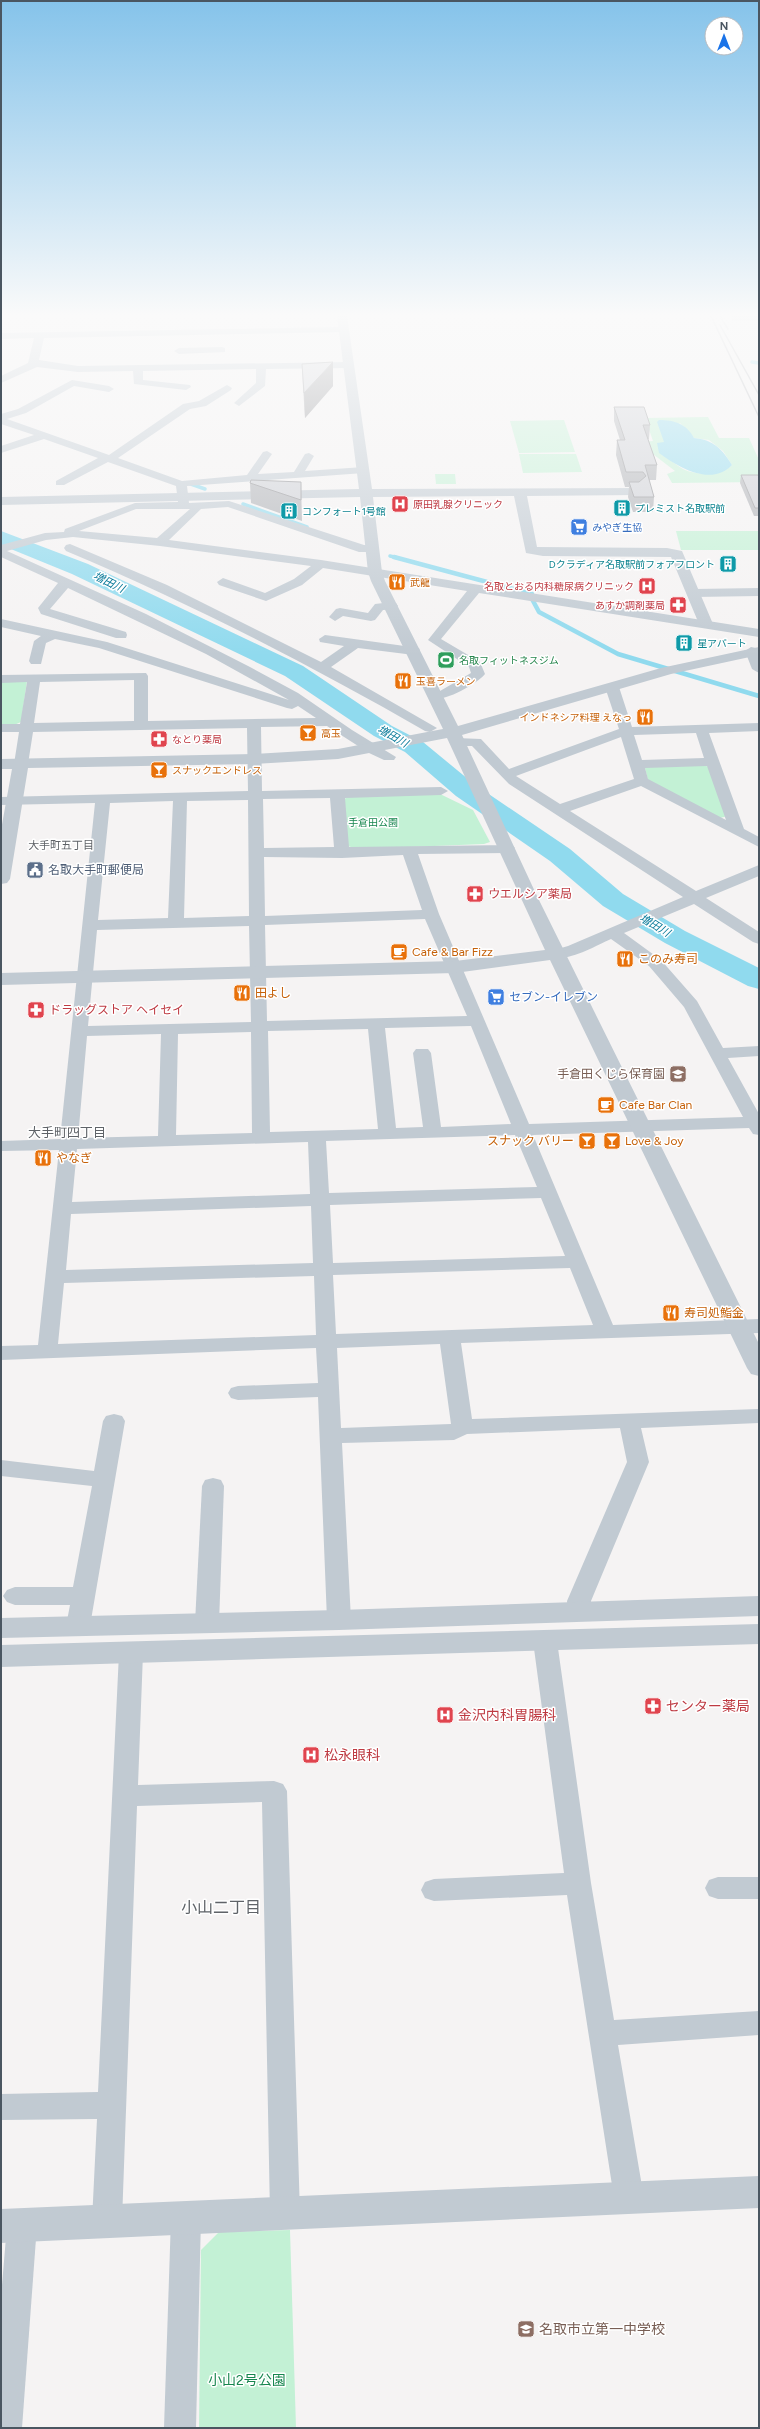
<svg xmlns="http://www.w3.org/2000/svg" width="760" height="2429" font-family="Figtree,'Noto Sans JP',sans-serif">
<rect width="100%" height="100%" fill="#f5f3f3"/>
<g fill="#c3f1d5" fill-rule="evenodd">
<path d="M708,417l11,21h30l10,22v22l-87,1 -5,-9 8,-3 -26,-20 -8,-9 12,-1 -8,-23zM680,423l14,15 15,2 14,11 9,14c-10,10 -36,11 -49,4 -7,-4 -13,-10 -21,-14l2,-12z"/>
<path d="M564,420l11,32 -56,1 -9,-32z"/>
<path d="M519,454h57l6,18 -59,1z"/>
<path d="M435,474h20l1,10h-20z"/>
<path d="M676,531h83v19h-78z"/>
<path d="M27,681l-6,41 -7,3 -13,1v-44z"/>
<path d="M702,765l8,2 18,49 -8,2 -72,-38 -3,-12 5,-2z"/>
<path d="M440,794l33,16 17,32 -6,2 -124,5 -13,-3 -3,-47 9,-4z"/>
<path d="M290,2230l6,198h-97l2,-178 18,-18z"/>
</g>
<path fill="#90daee" d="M659,420c15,0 28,4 35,18 20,2 28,11 38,27 -21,22 -54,2 -73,-12l-2,-10 7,-1 -7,-20z"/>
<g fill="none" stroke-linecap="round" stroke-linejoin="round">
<g stroke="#90daee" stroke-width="3.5">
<path d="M752,362l7,1"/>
<path d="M188,483l17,6"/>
<path d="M243,504l64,23"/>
<path d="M390,556l8,2"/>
</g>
<g stroke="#90daee" stroke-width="4.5">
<path d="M394,557l138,37"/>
<path d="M532,599l7,13 79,42 141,42"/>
</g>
<path fill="#90daee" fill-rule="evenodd" d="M1,531l87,33 215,102 89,60 31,16 51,42 96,65 53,45 62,37 74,37v21l-11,-3 -83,-43 -62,-37 -53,-45 -94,-65 -51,-44 -31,-16 -89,-60 -213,-102 -71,-29z"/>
<g fill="#c1cad2" fill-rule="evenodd">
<path d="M732,316h27v4l-24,1 -3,-1z"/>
<path d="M344,327l3,1v4l-303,6 -5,22 39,6 271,-4 5,3 -5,3 -83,1 -1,17 -26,20 -5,-3 22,-20v-14l-113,2v9l47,5 1,2 -5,3 -52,-6 -1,-13 -55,1 -41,-5 -36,16v-7l27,-13 6,-25 -33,1v-6z"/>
<path d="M222,347l3,1v4l-46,2 -5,-3 5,-3z"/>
<path d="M72,380l37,6 5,3 -5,3 -35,-6 -48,27 -19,6 102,36 74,-51 16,-3 28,-16 5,3 -1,2 -25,16 -16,3 -72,49 64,23 65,-6 16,-23 4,-1 5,3 -14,20 36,-2 11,-18 4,-1 5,3 -9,15 59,-4 5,3 -5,3 -177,13 2,17 40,-2 135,44 13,1 2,3 -2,3h-18l-131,-45 -27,2 -32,31 152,20 438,69v8l-280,-44 -38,46 39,23 5,12c-7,9 -48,34 -57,21l2,-3 10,-1 31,-18 -2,-6 -41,-27 39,-49 -144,-23 -21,17 -36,16 -47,-16 -2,-3 6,-4 42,15 29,-14 17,-13 -151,-20 -87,-9 -27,3 -39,11 139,63 104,53 48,26 54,37 44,27 -2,3h-10l-15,-7 -42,-27 -66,1 1,64 179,-4 7,4 -7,4 -96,3 4,49 163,-2 3,3 -8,5 -89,1 21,60 90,210 214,-7 -59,-110 -35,-41 -38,-27c-16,7 -42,23 -60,18l-2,-3 2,-3 17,-5 115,-49 -174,-113 -37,-38h-16l-7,-4 7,-4 25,1 28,30 110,-40 -14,-42 7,-4 7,4 13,40 127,-4v8l-50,2 35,96 15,8v10l-118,-61 -71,25 126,80 63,-26v11l-53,22 53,34v12l-6,-2 -59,-38 -70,29 37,27 36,41 26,47 36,-2v10l-31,2 31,56v21l-6,-1 -4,-6 -216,7 80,190 146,-6v14l-298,10 11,76 287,-10v14l-118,5 8,34 -58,139 1,11 -4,6 -8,3 -8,-3 -4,-6 -1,-11 60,-139 -7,-34 -153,6 -13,6 -112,3 9,177 -4,6 -8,3 -8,-3 -4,-6 -9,-223 -80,3 -7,-2 -3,-5 3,-5 7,-2 80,-3 -2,-35 -315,12v-14l37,-1 21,-195 -58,1v-10l59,-2 35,-336 -94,2v-8l247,-6 -1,-63 -214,4 -5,32 -7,4 -5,-1 -2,-3 5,-32h-18v-8h19l7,-42 -26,1v-8l145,-2 2,3v45l168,-3 -18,-12 -6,3 -5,-1 -188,-60 -44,-9 -9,4 -5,21h-10l-2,-3 5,-20 7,-5 -40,-9v-8l106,23 182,58 -83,-46 -138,-66 -18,21 76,23 1,3 -1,3h-10l-75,-24 -3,-6 20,-25 -57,-26v-12l44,-12 19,-1 1,-3 70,-26 43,-1 -2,-16 -68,-24 -44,23h-8v-4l42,-23 -54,-19 -43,14v-7l33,-11 -33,-11v-10l17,-5zM136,509h54l-33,29 -78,-7zM134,680v41l-100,2 6,-41zM696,733l8,25 -62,2 -8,-25zM621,737l13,42 -74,25 -44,-28zM707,766l19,54 -78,-41 -3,-11zM330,798l4,49 -70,1 -1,-49zM248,800l1,116 -65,2 3,-117zM173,801l-5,117 -70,2 12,-117zM403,855l19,55 -157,6 -1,-59 78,1zM425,919l42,97 -200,5 -2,-96zM249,926l2,96 -163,4 9,-96zM471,1026l40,98 -70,3 -10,-74 -3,-4h-12l-3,4 10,74 -27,1 -11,-100zM368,1029l10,100 -108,3 -2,-101zM251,1032l1,101 -76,2 2,-101zM161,1034l-3,102 -80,2 9,-102zM515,1135l22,52 -208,6 -3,-52zM308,1142l2,52 -238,8 5,-53zM541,1198l24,58 -232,7 -3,-58zM311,1206l2,57 -247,7 5,-56zM570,1268l23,57 -257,9 -3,-59zM314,1276l2,59 -258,9 6,-61zM440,1344l11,80 -110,4 -4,-80z"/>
<path d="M70,544l97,41 154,77 23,-16 -24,-4 -1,-3 6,-4 94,13 1,3 -1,3 -5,1 -56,-7 -27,19 106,61 -7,4 -5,-1c-117,-67 -235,-128 -359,-180l-2,-3 2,-3z"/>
<path d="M759,588v8l-65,1 -6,-4 6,-4z"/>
<path d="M392,602l4,1 2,3 -2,3 -13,1 -8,10 -4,1 -28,-5 -8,5 -6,-4 7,-8 4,-1 28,5 7,-9z"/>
<path d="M751,647l5,1 3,6v19l-7,-4 -7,-18z"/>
<path d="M114,1414l8,2 3,5 -35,205 -4,6 -8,3 -8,-3 -4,-6 4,-21h-55l-8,-3 -4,-6 4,-6 8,-3h58l19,-101 -91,-10v-16l93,11 9,-50 3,-5z"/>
<path d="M213,1478l8,2 3,6 -5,137 -4,6 -8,3 -8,-3 -4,-6 7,-137 3,-6z"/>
<path d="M545,1632l8,3 4,6 34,242 23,137 145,-9v24l-141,10 26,153 -5,10 -10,4 -10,-4 -5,-10 -47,-303 -133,6 -9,-3 -4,-8 4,-8 9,-3 130,-6 -31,-232 4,-6z"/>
<path d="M131,1644l8,3 4,6 -5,132 136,-4 9,3 4,7 13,423 -4,10 -11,4 -11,-4 -4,-10 -8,-412 -125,4 -15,415 -4,10 -11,4 -11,-4 -4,-10 5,-102 -96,1v-26l97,-2 21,-439 4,-6z"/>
<path d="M718,1877h41v22h-41l-9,-3 -4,-8 4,-8z"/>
<path d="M186,2204l11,4 4,10 -5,210h-32l7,-210 4,-10z"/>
<path d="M22,2210l11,5 4,10 -15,203h-21v-131l6,-72 4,-10z"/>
</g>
<g fill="#c1cad2" fill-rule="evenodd">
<path d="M337,316h10l25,173 270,-1 1,3 -6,4 -110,1 10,51 130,1 15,3 31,73 -7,4 -7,-4 -28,-67 -128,-1 -17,-3 -12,-57 -141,1 9,75 3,9 73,145 203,-58 98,-21v8l-88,19 -209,61 75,161 222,448v32l-8,-2 -4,-6 -197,-408 -95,13 -454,12v-12l454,-12 90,-11 -98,-212 -109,21 -84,5 -226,4 -18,111 -3,4 -6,1v-54l11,-61h-11v-10l253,-5 84,-5 105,-20 -72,-148 -3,-9 -8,-75 -359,8v-8l358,-8z"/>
<path d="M759,1596v20l-420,14 -338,8v-20l338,-8z"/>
<path d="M759,1624v20l-758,23v-22z"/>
<path d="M759,2176v32l-758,35v-34z"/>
</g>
<g stroke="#b5b8bd" stroke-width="1.5">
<path d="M711,316l48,101"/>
<path d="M720,316l8,13"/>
<path d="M720,325l39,70"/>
</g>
</g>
<g fill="#b0b2b7">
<path d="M302,364l31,22 -28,32 -2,-30z"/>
<path d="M614,407l36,18 -1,14h-1l9,26 -1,15h-7l5,17 -1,15h-20l-5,-15 1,-10h-4l-9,-32 1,-15h3l-6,-19z"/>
<path d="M741,475l18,2v39h-5l-14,-33z"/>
<path d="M301,482l1,39 -51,-18 -1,-20z"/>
</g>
<path fill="#909195" d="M333,362v24l-28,32 -1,-25z"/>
<g fill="#cdcfd5" stroke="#909195">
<path d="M333,362l-29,31 -2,-29z"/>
<path d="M614,407h30l6,18h-7l14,40h-12l9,32h-20l-5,-15h10l7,-6 -3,-4h-17l-9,-32h8z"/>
<path d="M741,475h17l1,2v31h-4z"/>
<path d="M251,480l50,2v18l-51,-17z"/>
</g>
<linearGradient id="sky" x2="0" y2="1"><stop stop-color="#85c3ea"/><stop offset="0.48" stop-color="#fafafa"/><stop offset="1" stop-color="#fafafa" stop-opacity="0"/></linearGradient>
<rect width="760" height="656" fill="url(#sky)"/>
<defs>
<symbol id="hospital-square" viewBox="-11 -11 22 22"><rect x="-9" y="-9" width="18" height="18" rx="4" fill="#e0444e" stroke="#fff"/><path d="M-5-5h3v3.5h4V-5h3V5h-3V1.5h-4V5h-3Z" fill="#fff"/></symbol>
<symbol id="building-square" viewBox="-11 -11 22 22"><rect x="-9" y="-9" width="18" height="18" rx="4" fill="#0f9aa8" stroke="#fff"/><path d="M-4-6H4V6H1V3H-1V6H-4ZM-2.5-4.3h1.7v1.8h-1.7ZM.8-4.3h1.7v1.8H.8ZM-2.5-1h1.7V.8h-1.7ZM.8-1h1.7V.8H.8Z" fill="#fff"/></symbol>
<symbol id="supermarket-square" viewBox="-11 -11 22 22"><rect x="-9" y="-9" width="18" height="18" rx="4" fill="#3f7fe0" stroke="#fff"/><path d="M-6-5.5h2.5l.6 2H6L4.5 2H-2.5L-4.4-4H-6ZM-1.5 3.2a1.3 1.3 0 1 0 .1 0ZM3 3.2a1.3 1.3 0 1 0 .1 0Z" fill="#fff"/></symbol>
<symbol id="restaurant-square" viewBox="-11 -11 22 22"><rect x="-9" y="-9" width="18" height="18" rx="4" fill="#e8710a" stroke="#fff"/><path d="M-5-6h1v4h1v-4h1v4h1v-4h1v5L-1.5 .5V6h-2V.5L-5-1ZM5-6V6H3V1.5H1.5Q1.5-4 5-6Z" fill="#fff"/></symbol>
<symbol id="pharmacy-square" viewBox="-11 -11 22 22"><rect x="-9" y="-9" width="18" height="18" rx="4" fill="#e0444e" stroke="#fff"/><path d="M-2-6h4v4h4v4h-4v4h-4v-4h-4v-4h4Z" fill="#fff"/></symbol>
<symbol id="stadium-square" viewBox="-11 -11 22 22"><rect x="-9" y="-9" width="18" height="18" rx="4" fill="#2e9e5b" stroke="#fff"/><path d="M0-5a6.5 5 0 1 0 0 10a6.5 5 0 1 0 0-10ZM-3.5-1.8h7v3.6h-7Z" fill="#fff"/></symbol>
<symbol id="bar-square" viewBox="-11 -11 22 22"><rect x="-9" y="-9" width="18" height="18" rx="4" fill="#e8710a" stroke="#fff"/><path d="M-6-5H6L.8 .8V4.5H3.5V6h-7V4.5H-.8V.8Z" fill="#fff"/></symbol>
<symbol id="civic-square" viewBox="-11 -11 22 22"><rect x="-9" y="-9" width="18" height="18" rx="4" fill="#5c6f8a" stroke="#fff"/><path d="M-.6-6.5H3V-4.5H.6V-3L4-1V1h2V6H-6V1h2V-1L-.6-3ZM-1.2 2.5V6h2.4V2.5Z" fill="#fff"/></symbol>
<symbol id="cafe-square" viewBox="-11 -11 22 22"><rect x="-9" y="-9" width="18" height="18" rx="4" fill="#e8710a" stroke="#fff"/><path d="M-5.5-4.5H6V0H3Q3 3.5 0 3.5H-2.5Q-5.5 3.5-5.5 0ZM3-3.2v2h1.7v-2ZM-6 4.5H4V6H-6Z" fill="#fff"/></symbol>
<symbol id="school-square" viewBox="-11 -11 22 22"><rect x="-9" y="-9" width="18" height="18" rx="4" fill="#8d6e63" stroke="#fff"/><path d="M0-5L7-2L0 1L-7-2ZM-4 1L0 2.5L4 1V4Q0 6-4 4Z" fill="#fff"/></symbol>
</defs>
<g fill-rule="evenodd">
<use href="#hospital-square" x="390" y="494" width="20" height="20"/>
<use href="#building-square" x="612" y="498" width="20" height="20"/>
<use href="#building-square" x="279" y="501" width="20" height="20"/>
<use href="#supermarket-square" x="569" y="517" width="20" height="20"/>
<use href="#building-square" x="718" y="554" width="20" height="20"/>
<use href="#restaurant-square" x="387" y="572" width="20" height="20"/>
<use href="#hospital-square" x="637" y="576" width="20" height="20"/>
<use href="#pharmacy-square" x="668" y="595" width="20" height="20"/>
<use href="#building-square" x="674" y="633" width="20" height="20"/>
<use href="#stadium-square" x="436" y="650" width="20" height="20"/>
<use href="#restaurant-square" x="393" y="671" width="20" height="20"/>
<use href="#restaurant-square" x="635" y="707" width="20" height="20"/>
<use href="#bar-square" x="298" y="723" width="20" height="20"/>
<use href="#pharmacy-square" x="149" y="729" width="20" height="20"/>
<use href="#bar-square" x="149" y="760" width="20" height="20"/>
<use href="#civic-square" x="25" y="860" width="20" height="20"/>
<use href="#pharmacy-square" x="465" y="884" width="20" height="20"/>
<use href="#cafe-square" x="389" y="942" width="20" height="20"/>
<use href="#restaurant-square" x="615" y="949" width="20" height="20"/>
<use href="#restaurant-square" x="232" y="983" width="20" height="20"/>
<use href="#supermarket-square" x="486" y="987" width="20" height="20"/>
<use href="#pharmacy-square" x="26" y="1000" width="20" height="20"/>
<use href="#school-square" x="668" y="1064" width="20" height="20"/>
<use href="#cafe-square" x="596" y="1095" width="20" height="20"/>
<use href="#bar-square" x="577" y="1131" width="20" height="20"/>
<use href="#bar-square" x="602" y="1131" width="20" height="20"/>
<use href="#restaurant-square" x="33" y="1148" width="20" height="20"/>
<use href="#restaurant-square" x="661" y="1303" width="20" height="20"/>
<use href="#pharmacy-square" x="643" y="1696" width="20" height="20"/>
<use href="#hospital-square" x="435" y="1705" width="20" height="20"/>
<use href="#hospital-square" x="301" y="1745" width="20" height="20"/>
<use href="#school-square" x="516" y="2319" width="20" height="20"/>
</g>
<g text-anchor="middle" stroke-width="3" stroke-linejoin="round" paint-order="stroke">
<g font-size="10" fill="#be3a42" stroke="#fff" text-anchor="start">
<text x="413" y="508">原田乳腺クリニック</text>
<text x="634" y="590" text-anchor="end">名取とおる内科糖尿病クリニック</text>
<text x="665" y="609" text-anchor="end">あすか調剤薬局</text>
<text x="172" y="743">なとり薬局</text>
</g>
<g font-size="10" fill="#0d838f" stroke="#fff" text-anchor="start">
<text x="635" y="512">プレミスト名取駅前</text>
<text x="302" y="515">コンフォート1号館</text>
<text x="715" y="568" text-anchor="end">Dクラディア名取駅前フォアフロント</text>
<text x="697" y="647">星アパート</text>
</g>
<g font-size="10" fill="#366cbe" stroke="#fff" text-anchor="start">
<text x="592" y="531">みやぎ生協</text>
</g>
<g font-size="10" fill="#c56008" stroke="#fff" text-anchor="start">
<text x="410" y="586">武龍</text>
<text x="416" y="685">玉喜ラーメン</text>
<text x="632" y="721" text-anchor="end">インドネシア料理 えなっ</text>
<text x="321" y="737">高玉</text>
<text x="172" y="774">スナックエンドレス</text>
</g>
<g font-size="10" fill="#27864d" stroke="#fff" text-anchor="start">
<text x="459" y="664">名取フィットネスジム</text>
</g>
<g font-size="10" fill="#17864f" stroke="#fff">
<text x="373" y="826">手倉田公園</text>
</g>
<g font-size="11" font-style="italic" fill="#0c7c9b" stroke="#fff">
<text transform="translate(109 582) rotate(26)" y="4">増田川</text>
<text transform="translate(393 736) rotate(29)" y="4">増田川</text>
<text transform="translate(655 925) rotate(31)" y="4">増田川</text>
</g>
<g font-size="11" fill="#5f6368" stroke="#fff">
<text x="61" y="849">大手町五丁目</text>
</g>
<g font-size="12" fill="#4e5e75" stroke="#fff" text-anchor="start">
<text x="48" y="874">名取大手町郵便局</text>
</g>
<g font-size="12" fill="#be3a42" stroke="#fff" text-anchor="start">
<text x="488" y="898">ウエルシア薬局</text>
<text x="49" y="1014">ドラッグストア ヘイセイ</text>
</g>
<g font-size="12" fill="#c56008" stroke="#fff" text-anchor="start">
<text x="412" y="956">Cafe &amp; Bar Fizz</text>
<text x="638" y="963">このみ寿司</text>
<text x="255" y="997">田よし</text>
<text x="619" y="1109">Cafe Bar Clan</text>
<text x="574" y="1145" text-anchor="end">スナック バリー</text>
<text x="625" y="1145">Love &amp; Joy</text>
<text x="56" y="1162">やなぎ</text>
<text x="684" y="1317">寿司処鮨金</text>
</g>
<g font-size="12" fill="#366cbe" stroke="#fff" text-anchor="start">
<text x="509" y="1001">セブン-イレブン</text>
</g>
<g font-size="12" fill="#785e54" stroke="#fff" text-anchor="end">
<text x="665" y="1078">手倉田くじら保育園</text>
</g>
<g font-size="13" fill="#5f6368" stroke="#fff">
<text x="67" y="1137">大手町四丁目</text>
</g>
<g font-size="14" fill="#be3a42" stroke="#fff" text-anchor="start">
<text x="666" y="1711">センター薬局</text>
<text x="458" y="1720">金沢内科胃腸科</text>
<text x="324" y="1760">松永眼科</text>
</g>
<g font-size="14" fill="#785e54" stroke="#fff" text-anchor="start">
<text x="539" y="2334">名取市立第一中学校</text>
</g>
<g font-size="14" fill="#17864f" stroke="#fff">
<text x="247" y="2385">小山2号公園</text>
</g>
<g font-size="16" fill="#5f6368" stroke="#fff">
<text x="221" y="1913">小山二丁目</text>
</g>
</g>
<rect width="760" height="2429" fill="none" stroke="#4a5661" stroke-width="4"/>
<g transform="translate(724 36)"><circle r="19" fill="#ffffff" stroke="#b7bbc0"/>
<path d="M0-3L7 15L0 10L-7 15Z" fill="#1a73e8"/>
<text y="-6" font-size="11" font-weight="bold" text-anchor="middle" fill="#4a5661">N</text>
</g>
</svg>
